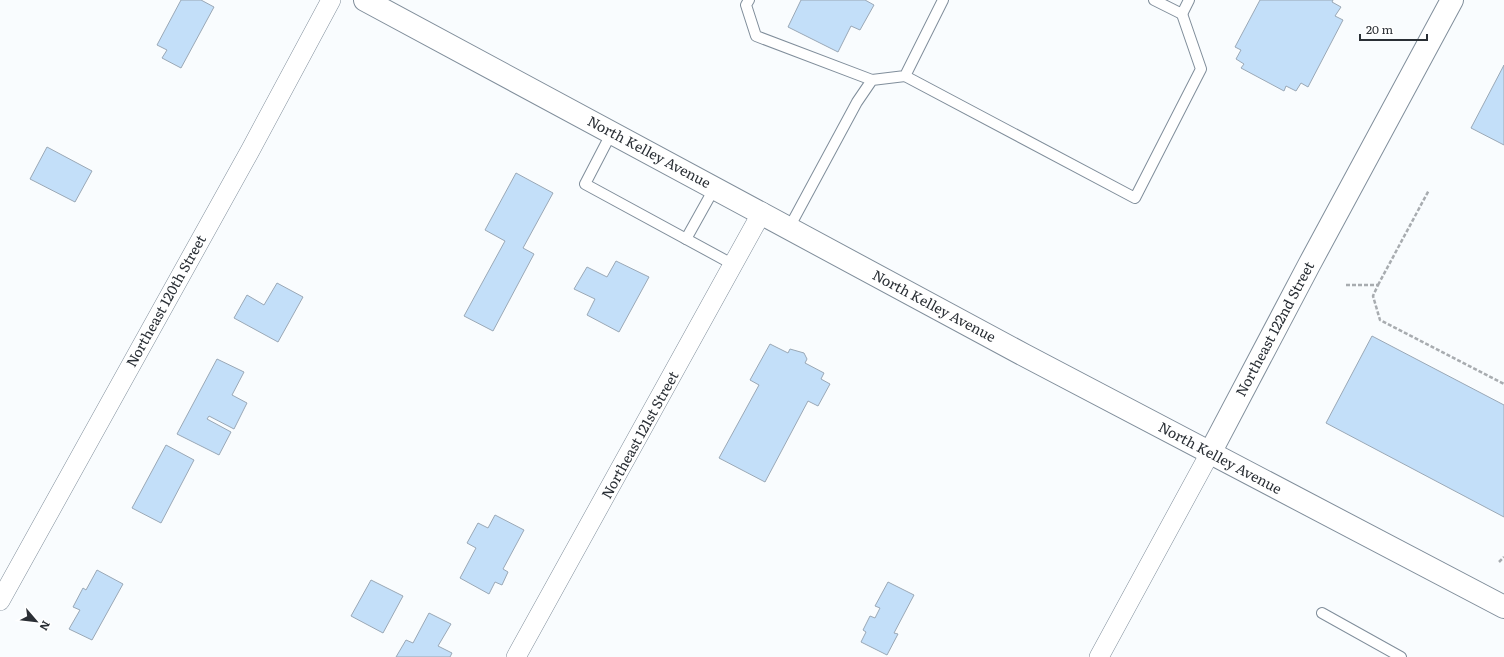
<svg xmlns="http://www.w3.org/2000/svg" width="1504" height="657" font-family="Literata,serif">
<rect width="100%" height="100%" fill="#f9fcfe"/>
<g fill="#c3dff9" stroke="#9aa8b6">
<path d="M181,0h20l13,7 -33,61 -19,-10 5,-8 -10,-5z"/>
<path d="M801,0h64l9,5 -14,25 -9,-4 -13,26 -50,-25z"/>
<path d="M1260,0h73l-1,2 9,5 -6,9 8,4 -35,67 -7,-4 -5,8 -10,-5 -2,5 -43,-23 3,-4 -8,-5 5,-9 -6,-3z"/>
<path d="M1504,65v80l-33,-17z"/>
<path d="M47,147l45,24 -17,31 -45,-23z"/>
<path d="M516,173l37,20 -30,55 11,6 -41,77 -29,-15 41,-75 -20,-11z"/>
<path d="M616,261l33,16 -30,55 -32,-17 8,-16 -21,-10 13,-22 20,10z"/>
<path d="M277,283l26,14 -25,45 -44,-24 13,-23 17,10z"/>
<path d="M1372,336l132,69v112l-178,-94z"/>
<path d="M770,344l18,9 2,-4 14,4 3,6 -2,4 19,10 -3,6 9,5 -12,22 -10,-5 -43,81 -46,-24 40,-73 -9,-5z"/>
<path d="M217,359l27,13 -12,23 15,8 -13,26 -25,-13 -2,3 24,13 -12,23 -42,-21z"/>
<path d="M166,445l28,15 -33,63 -29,-15z"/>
<path d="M495,515l29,15 -21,39 5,3 -6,13 -7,-3 -6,12 -29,-16 16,-30 -9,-5 11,-20 10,5z"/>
<path d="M97,570l26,14 -31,56 -23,-11 11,-19 -7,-3 10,-19 3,2z"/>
<path d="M371,580l32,16 -20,37 -32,-17z"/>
<path d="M888,582l26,13 -20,38 4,1 -11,21 -26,-13 5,-10 -3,-2 7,-14 5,2 5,-10 -5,-2z"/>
<path d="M429,613l22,11 -13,22 14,7 -2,4h-54l10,-17 7,3z"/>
</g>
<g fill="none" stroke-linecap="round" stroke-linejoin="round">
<defs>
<g id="service">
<path d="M749,0l-3,5 10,31 116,44"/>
<path d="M1154,0l28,14 7,-14"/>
<path d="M905,76l230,122 66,-129 -19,-55"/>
<path d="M612,132l-27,52 149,81"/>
<path d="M789,228l68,-126 15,-22 33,-4 38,-76"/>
<path d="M686,239l29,-52"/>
<path d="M1322,613l79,44"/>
</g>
<g id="minor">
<path d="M0,601l251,-452 80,-149"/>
<path d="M516,657l246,-445"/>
<path d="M1099,657l111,-204"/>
</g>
<path id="secondary" d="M1210,453l99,-188 143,-265"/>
<path id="primary" d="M365,0l659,355 480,252"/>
</defs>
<use href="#service" stroke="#808e9b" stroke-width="12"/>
<use href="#minor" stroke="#808e9b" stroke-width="20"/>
<use href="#secondary" stroke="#808e9b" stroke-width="24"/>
<use href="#primary" stroke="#808e9b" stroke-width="24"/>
<g stroke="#a8acb0" stroke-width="2.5" stroke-dasharray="4 2" stroke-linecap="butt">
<path d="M1346,285h32l-5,11 7,24 124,64"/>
<path d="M1378,285l51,-95"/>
<path d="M1499,562l5,-5"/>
</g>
<use href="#service" stroke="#fff" stroke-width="10"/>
<use href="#minor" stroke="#fff" stroke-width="19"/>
<use href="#secondary" stroke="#fff" stroke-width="22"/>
<use href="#primary" stroke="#fff" stroke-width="22"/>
</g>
<g text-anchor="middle" stroke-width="3" stroke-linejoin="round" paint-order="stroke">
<g font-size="14" fill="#2a2f35" stroke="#fff">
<text transform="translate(649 152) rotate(28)" y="5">North Kelley Avenue</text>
<text transform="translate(166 301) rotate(-61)" y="5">Northeast 120th Street</text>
<text transform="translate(934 306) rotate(28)" y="5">North Kelley Avenue</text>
<text transform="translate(1275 329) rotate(-62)" y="5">Northeast 122nd Street</text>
<text transform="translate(640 435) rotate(-61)" y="5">Northeast 121st Street</text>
<text transform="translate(1220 458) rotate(28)" y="5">North Kelley Avenue</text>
</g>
</g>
<g transform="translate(36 621) rotate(118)" stroke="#ffffff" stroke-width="3" paint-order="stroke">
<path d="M0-3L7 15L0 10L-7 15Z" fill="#2a2f35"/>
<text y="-6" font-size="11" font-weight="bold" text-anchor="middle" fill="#2a2f35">N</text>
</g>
<path d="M1360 34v6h67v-6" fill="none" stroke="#2a2f35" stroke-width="2"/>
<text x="1366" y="34" font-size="12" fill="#2a2f35" stroke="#ffffff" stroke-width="3" paint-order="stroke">20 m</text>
</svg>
